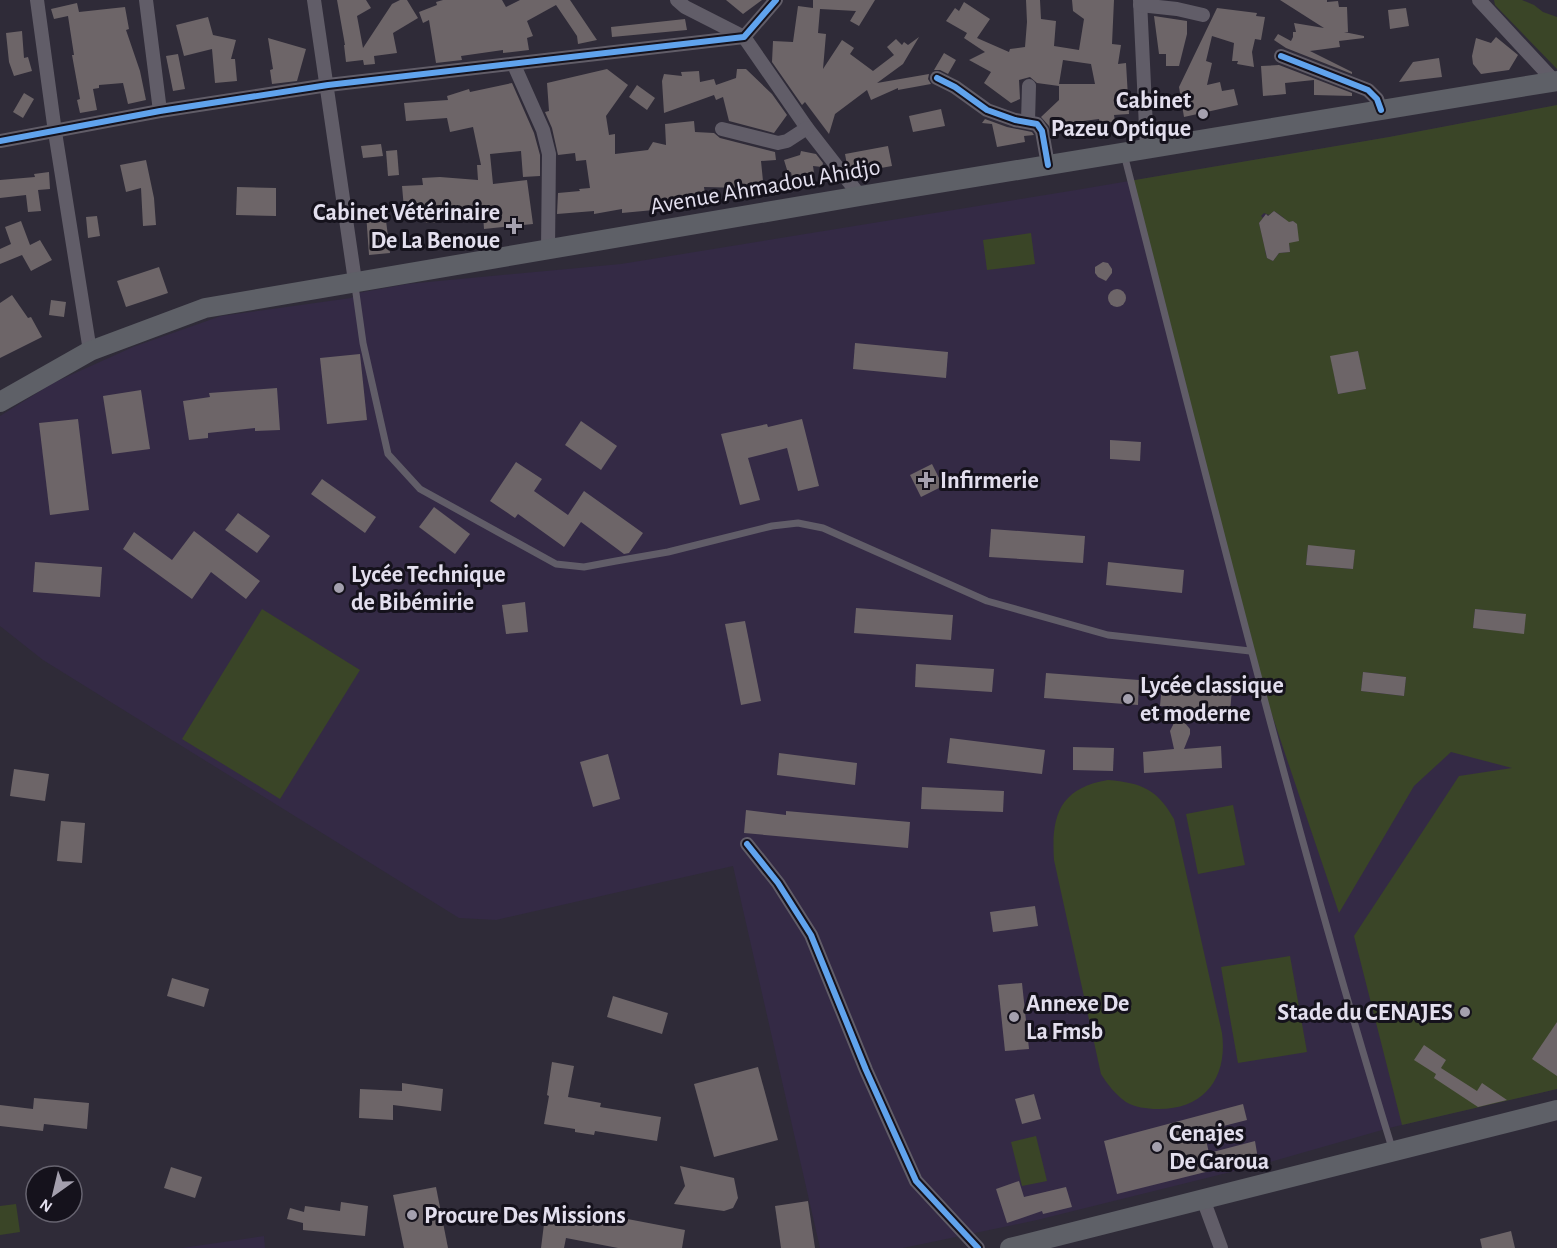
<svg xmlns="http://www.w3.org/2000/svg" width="1557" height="1248" font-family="'Alegreya Sans',sans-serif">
<rect width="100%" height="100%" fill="#2f2b38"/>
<g fill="#342a45">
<path d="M1557,105v984l-168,39 -126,36 -226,56 -134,28h-83l-87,-382 -237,54 -37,-2 -416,-258 -43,-34v-210l53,-33 80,-36 88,-31 130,-18 7,-5 49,-9 214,-20 455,-74 313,-53z"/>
<path d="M264,1236l1,12h-83z"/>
</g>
<g fill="#3a4527" fill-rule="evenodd">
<path d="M1494,0h28l12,5 9,7 14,5v52l-62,-64z"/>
<path d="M1557,105v984l-155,36 -48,-189 105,-160 53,-8 -61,-16 -37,34 -75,127 -89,-263 -121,-469 260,-44zM1274,211l10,7 1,6 8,-3 4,4 -8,18 1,9 -11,1 -6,8 -6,-3 -2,-7 3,-5 -4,-2 -5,-21 4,-5 -2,-2 3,-3 5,2zM1358,351l7,38 -27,5 -7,-37zM1308,546l46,4 -1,19 -47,-4zM1475,609l50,5 -1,19 -51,-5zM1363,672l43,5 -2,19 -43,-5z"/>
<path d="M1031,233l4,31 -48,6 -4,-30z"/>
<path d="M262,609l98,61 -80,129 -98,-60z"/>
<path d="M1108,780c34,3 49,9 66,39l48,214c6,45 -18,77 -65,76 -10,0 -23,-2 -31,-7 -11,-8 -18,-17 -25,-28l-47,-214c-3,-45 6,-72 54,-80z"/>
<path d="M1233,805l12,60 -47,9 -12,-60z"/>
<path d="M1290,956l17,96 -69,11 -17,-96z"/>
<path d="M1036,1136l11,45 -25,5 -11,-44z"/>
<path d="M16,1204l4,28 -20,3v-29z"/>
</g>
<g fill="#6d6568" fill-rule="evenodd">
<path d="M337,0h29l5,8 -14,8 6,32 29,-44 8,-4h7l11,18 -25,15 4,20 -23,3 1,8 -11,1 -1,-5 -17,2 -2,-17h1z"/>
<path d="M443,0h59l4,7 14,-7h50l27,40 -19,4 -1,-8 -21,-31 -29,16 6,15 -6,2 2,12 -26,3v-3l-42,6 1,4 -26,3 -7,-43 -6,3 -4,-11 18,-7 -1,-3z"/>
<path d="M726,0h36l-19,14z"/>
<path d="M813,0h62l-16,26 -9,-5 6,-10 -36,-2 -2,24 8,1 -3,35 19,-29 12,8 -4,6 23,17 21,-16 -7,-8 9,-8 6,6 2,-3 4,3 11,-8 -16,27 -26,19 52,-9 -1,5 3,5 -33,6v-2l-27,12 -4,-10 -32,24 -6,20 -24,-32 -3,3 -30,-43 1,-21 20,1 5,-36 15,2z"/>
<path d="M1026,0h14l1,19 15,2 -2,25 25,4 5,-31 -11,-8 -1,-11h42l-2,44 9,1 -3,19 8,-1 3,51 -15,1 1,6 -15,3 -1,-5 -39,5 -9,8 -2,-6 -8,-9 18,-17v-16v2l-22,-3 -7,-6 -11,3 1,19 -9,4 -27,-20 7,-11 -22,-12 16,-8 -21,-14 3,-5 -21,-12 9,-13 4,3 5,-9 26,17 -13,19 32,14 1,-3 15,-2 2,-25zM1063,60l28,4 4,20h-36z"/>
<path d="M1280,0h47v2l11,-1 1,6h8l1,25h-4l20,4v2l-25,3 1,6 -30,4 42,21v2l-66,-26 -12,-8 4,-6 13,7 2,-4v-5h3l-2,-9 30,5z"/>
<path d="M77,3l2,9 46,-5 4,22 -3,1 14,41 6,29 -18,4 -5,-21 -24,2v3l-6,1 4,21 -17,3 -3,-13 3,-1 -8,-44h2l-6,-39 -14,3 -3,-10z"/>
<path d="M1217,8l40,5 -1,3 9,1 -4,23 -6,-1 -3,13 2,15 -17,-3 1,-3h-6l2,-18 -22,-7 -6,25 6,2 -5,22 13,-3 2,9 12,-2 4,16 -54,12 -5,-30z"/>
<path d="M1406,8l3,18 -19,3 -2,-19z"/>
<path d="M1154,16l33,5v13l-8,32h-13v-12h-7z"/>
<path d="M208,17l5,18 23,5 -5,19h4l2,22 -22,2 -3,-34 -28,7 -8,-31z"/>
<path d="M685,19l2,11 -75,7 -1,-10z"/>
<path d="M22,31l2,27 4,-1 4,14 -18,5 -5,-14 -3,-29z"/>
<path d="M1496,37l22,18 -9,15 -28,4 -8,-10 -1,-8 4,-18 15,5z"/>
<path d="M268,38l38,11 -9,32 -25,3 -2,-14 3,-1z"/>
<path d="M944,53l12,7 -8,14 -8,-4h-6z"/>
<path d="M178,54l7,35 -12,2 -7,-35z"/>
<path d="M1439,58l3,19 -43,5 14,-20z"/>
<path d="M1279,65l73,28v3l-38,-1v-15l-29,3 1,11 -23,2 -2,-30z"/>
<path d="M607,69l21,16 -22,31 3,19 6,-1v20l33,-4 5,-8 13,3 -1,-21 29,-3 1,11 19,1 6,5 55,14 1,8 -15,1 3,30 -20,2 -1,-5 -39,-1 1,7 -12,1v5l-19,1 1,7 -53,5v-4l-28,5v-3l-37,3 1,-21 22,-2 -1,-2 11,-1 -4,-28 -10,1 -1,-8 -17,2 -6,-27 -7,-16 4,-1 -2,-28z"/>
<path d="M737,69h9l26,25 15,21 -13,18 -45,-12 -6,-24 -7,3 -2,-5 -50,18 -2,-32 2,-7 18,2 -1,-4 18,-1 1,11 14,-3 2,6 20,-7z"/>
<path d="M512,83l22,50 6,22v21l-17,1 -2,-26 -31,3 3,30 34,-4 6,44 -49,5 -1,-14h-42v7l-15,1 -1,-5 -20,2 -3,-34 21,-1 -1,-7 18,-1 38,3 -1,-15h4l-8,-38 -23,5 -3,-14 -41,3 -2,-18 44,-3 -1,-4 22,-7 1,3z"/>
<path d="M637,85l18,13 -8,12 -18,-13z"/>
<path d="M24,93l10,6 -11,19 -10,-6z"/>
<path d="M941,109l4,17 -32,6 -4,-16z"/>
<path d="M985,119l22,8 25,5 2,3 -10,1 1,6 -28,5 -5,-23 -10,-1z"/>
<path d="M381,144l2,12 -20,2 -2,-12z"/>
<path d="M888,146l4,20 -39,7 -6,-8 -2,-11z"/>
<path d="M397,150l2,25 -11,1 -2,-25z"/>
<path d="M801,151l15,3 7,9 -1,4 -9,-1 1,7 -9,2 2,10 -13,3 -3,-16 -3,1 -4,-13 16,-5z"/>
<path d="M146,160l8,38 2,27 -13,1 -2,-38 -15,4 -6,-27z"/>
<path d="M49,172l1,17 -12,1 3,21 -13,1 -2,-17 -26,3v-18l35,-3 -1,-3z"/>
<path d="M237,187l39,1v28l-40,-1z"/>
<path d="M1274,211l15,11 4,-1 4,3 2,17 -10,2 1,9 -11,1 -6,8 -6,-3 -8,-35 7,-9 2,2z"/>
<path d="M385,212l5,41 -21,2 -3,-42z"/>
<path d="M97,216l3,20 -12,2 -2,-21z"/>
<path d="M21,221l9,24 10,-5 12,20 -21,11 -9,-16 -22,9v-15l11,-5 -6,-17z"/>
<path d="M1103,262l5,1 4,6v4l-6,8 -8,-4 -3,-4v-6z"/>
<path d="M159,267l9,26 -42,14 -9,-26z"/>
<circle cx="1117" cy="298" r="9"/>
<path d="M12,295l16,23 3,-1 11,20 -42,21v-55z"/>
<path d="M51,300l15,2 -2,15 -15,-2z"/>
<path d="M855,343l93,9 -2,26 -93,-9z"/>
<path d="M1358,351l8,38 -28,5 -8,-38z"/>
<path d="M360,354l7,66 -40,4 -7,-66z"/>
<path d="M277,388l3,42 -25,1v-3l-47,5v5l-19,2 -6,-39 27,-4 -1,-4z"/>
<path d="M141,390l9,59 -38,5 -9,-58z"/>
<path d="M78,419l11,91 -39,5 -11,-92z"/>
<path d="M802,419l17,67 -21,5 -11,-43 -39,10 12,42 -20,5 -19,-71 46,-10 1,3z"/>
<path d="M581,421l36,25 -16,24 -36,-25z"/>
<path d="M1110,440l31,2 -1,19 -30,-2z"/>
<path d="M516,462l26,17 -8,12 34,24 16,-24 59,42 -14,20 -5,1 -43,-32 -17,25 -46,-33 -3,4 -25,-17z"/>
<path d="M932,464l11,22 -22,11 -11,-22z"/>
<path d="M322,479l54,38 -11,16 -54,-39z"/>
<path d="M434,507l36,27 -15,20 -36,-27z"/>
<path d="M238,513l32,23 -13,17 -32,-23z"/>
<path d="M991,529l94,7 -2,27 -94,-6z"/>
<path d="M194,531l66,50 -14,18 -35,-27 -19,27 -69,-50 11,-17 38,28z"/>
<path d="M1308,545l47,5 -2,19 -47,-4z"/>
<path d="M35,562l67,5 -2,30 -67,-5z"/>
<path d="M1108,562l76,8 -2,23 -76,-8z"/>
<path d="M525,602l3,30 -22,2 -4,-29z"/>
<path d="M856,608l97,7 -2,25 -97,-7z"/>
<path d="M1475,609l51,5 -2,20 -51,-6z"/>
<path d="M745,621l16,80 -20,4 -16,-81z"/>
<path d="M916,664l78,5 -2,23 -77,-5z"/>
<path d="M1363,672l43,5 -2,19 -43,-5z"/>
<path d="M1046,673l93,7 -1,25 -94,-7z"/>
<path d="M1162,683l70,6 -2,23 -70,-6z"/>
<path d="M1178,715l12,14v5l-6,15 37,-3 1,22 -78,5 -1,-21 31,-3 -4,-18z"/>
<path d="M950,738l95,12 -3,24 -95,-11z"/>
<path d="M1073,747l41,1 -1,23 -40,-1z"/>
<path d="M779,753l78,10 -2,22 -78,-10z"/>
<path d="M608,754l12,45 -27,8 -13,-45z"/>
<path d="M14,769l35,5 -4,27 -35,-5z"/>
<path d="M922,787l82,4 -1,21 -82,-3z"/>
<path d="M746,810l40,5v-4l124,11 -2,26 -164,-15z"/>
<path d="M61,821l24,2 -3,40 -25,-2z"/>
<path d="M1035,906l3,20 -45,6 -3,-20z"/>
<path d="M172,978l37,11 -5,18 -37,-11z"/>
<path d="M1022,983l7,66 -24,2 -7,-66z"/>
<path d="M613,996l55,17 -6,21 -55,-17z"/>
<path d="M1557,1022v54l-25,-17z"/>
<path d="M1424,1045l22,15 -5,8 36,23 5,-8 25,17 -29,7 -44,-29 2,-4 -22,-14z"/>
<path d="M552,1062l22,4 -6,31 33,6 -1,4 61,10 -4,24 -62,-10 -1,4 -19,-3v-3l-31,-5 5,-28 -2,-1z"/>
<path d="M758,1067l20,73 -64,17 -20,-73z"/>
<path d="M402,1083l41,6 -2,22 -48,-6v15l-34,-2 1,-29 42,2z"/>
<path d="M1034,1094l7,25 -19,5 -7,-25z"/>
<path d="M34,1098l55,5 -2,26 -43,-5 -1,7 -43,-5v-21l33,4z"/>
<path d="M1243,1104l4,16 -43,11 5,22 46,-12 3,18 -141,35 -13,-53z"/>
<path d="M680,1166l54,12 4,20 -5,10 -9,3 -50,-7 11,-18z"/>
<path d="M171,1167l31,10 -7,21 -31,-10z"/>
<path d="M1019,1181l5,16 42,-10 6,20 -29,7 -1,-3 -35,12 -11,-34z"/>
<path d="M436,1187l12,61h-44l-11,-53z"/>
<path d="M808,1201l7,47h-34l-6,-42z"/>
<path d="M341,1202l27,4 -3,30 -62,-6v-7l-16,-4 3,-11 14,4 1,-6 35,5z"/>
<path d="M570,1208l115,22 -3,18h-64l-52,-10 -2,10h-23l4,-32 23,3z"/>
<path d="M1511,1231l4,17h-33l-2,-9z"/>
</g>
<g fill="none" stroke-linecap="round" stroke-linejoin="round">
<g stroke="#615d68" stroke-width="7">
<path d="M1124,154c85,333 167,666 268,994"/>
<path d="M355,286l8,57 25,111 32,35 136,75 28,3 32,-6 52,-9 104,-26 26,-3 25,5 164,73 121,34 142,16"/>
</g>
<g stroke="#615d68" stroke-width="14">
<path d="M37,0l18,132 35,219"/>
<path d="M146,0l14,111"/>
<path d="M314,0l41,281"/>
<path d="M677,0l8,7 59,30 63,91 53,68"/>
<path d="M1140,0l7,149"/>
<path d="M1479,0l76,82"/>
<path d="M1140,5l37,4 26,6"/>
<path d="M1281,56l87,34 9,9 4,11"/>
<path d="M514,65l29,65 6,24 -1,95"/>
<path d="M937,78l18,9 32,23 28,10 22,4 5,7 6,34"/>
<path d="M1028,121l1,-35"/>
<path d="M722,129l56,14 9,-2 20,-13"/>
<path d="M0,141l160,-30 168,-26 416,-48 32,-37"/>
<path d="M747,844l31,39 33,52 55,135 50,111 62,67"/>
<path d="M1203,1199l18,49"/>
</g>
<g stroke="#5e6067" stroke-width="20">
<path d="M0,402l90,-51 115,-43 655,-112 697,-115"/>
<path d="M1010,1248l547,-138"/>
</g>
<defs>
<g id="cycleway">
<path d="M1281,56l87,34 9,9 4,11"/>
<path d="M937,78l18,9 32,23 28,10 22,4 5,7 6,34"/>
<path d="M0,141l160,-30 168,-26 416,-48 32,-37"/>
<path d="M747,844l31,39 33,52 55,135 50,111 62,67"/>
</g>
</defs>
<use href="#cycleway" stroke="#15121c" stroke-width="10"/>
<use href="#cycleway" stroke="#60a3ed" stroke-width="6"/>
</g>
<g fill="#a4a0ae" stroke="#15121c" stroke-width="2">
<circle cx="1203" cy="114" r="6"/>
<path d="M511 217h6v6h6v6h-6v6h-6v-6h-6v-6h6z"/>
<path d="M923 471h6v6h6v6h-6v6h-6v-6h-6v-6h6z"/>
<circle cx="339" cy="588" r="6"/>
<circle cx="1128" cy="699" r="6"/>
<circle cx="1465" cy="1012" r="6"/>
<circle cx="1014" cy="1017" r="6"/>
<circle cx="1157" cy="1147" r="6"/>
<circle cx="412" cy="1215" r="6"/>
</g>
<g text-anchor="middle" stroke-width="6" stroke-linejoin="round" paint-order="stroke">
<g font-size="24" font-weight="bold" fill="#e3dfee" stroke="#15121c" text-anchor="start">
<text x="1191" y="108" text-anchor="end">Cabinet<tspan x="1191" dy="28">Pazeu Optique</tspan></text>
<text x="500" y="220" text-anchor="end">Cabinet Vétérinaire<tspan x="500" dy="28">De La Benoue</tspan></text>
<text x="940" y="488">Infirmerie</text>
<text x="351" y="582">Lycée Technique<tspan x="351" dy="28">de Bibémirie</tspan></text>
<text x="1140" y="693">Lycée classique<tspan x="1140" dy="28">et moderne</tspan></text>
<text x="1026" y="1011">Annexe De<tspan x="1026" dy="28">La Fmsb</tspan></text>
<text x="1453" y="1020" text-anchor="end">Stade du CENAJES</text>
<text x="1169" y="1141">Cenajes<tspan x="1169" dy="28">De Garoua</tspan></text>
<text x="424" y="1223">Procure Des Missions</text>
</g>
<g font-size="24" fill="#e3dfee" stroke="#15121c">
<text transform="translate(765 186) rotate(-10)" y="8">Avenue Ahmadou Ahidjo</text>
</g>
</g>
<g transform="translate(54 1194) rotate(214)"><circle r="28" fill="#15121c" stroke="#676470" stroke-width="1.5"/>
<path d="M0-4.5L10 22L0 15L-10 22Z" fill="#a4a0ae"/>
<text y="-9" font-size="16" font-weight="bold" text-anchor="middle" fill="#e3dfee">N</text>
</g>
</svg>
